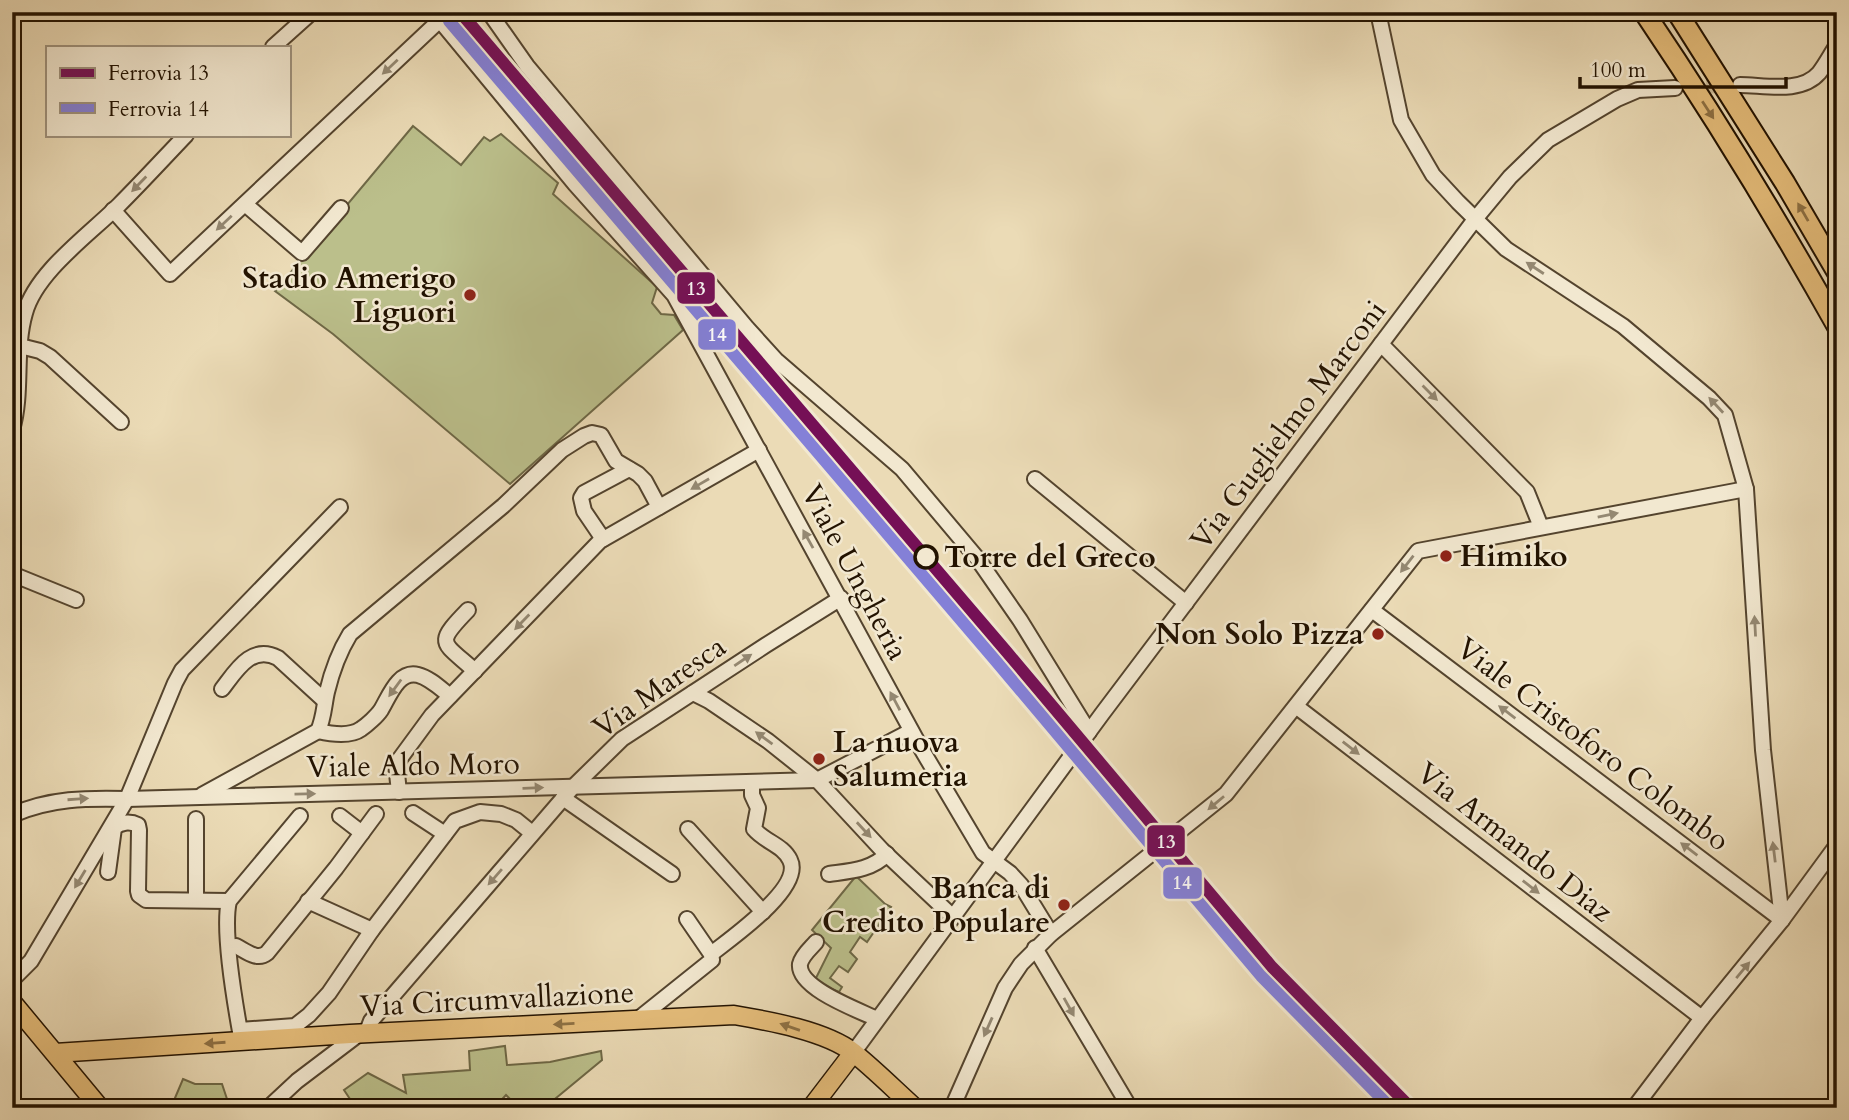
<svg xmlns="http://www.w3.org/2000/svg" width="1849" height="1120" font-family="Cardo,serif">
<rect width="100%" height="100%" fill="#ebdbb6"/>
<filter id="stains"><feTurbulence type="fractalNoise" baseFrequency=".00286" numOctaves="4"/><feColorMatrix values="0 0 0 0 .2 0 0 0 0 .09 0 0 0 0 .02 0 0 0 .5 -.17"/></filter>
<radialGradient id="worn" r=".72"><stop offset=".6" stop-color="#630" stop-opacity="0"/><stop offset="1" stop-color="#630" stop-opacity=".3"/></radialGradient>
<g fill="#bbbf8b" stroke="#6e6846" stroke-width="2">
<path d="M413,126l48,39 23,-28 6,4 11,-7 57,49 -5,11 104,93 -5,16 9,11 13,1 9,15 -173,154 -177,-150 -58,-43z"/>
<path d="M856,876l29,28 6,3 -24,35 -7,-5 -10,15 7,7 -9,13 -9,-6 -9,12 12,9 -3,5 -25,-10 17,-34 -19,-18z"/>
<path d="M505,1046l2,19 43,-3 51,-11 1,9 -58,48h-25l-13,-13 -12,13h-99l-5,-4 -6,4h-28l-12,-18 24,-17 38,20 -3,-18 67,-5 -1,-19z"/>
<path d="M183,1079l12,5h27l8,24h-48l-7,-10z"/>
</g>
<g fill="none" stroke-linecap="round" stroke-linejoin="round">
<path stroke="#cdbd9b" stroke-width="14" stroke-dasharray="14 7" stroke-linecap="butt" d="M1685,87l46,-1"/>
<defs>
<g id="minor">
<path d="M433,12l142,172 99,111 248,455 61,103 27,20 11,12 30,49"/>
<path d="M489,12l38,54 220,262 29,32 126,109 75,89 43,62 69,112"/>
<path d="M1378,12l23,108 32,55 25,27 48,47 117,77 86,72 16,17 21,74 17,261 19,170"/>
<path d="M273,47l39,-35"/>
<path d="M1740,85c24,0 61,9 79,-12 7,-9 12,-19 18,-28"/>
<path d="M245,204l57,49 39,-45"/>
<path d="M113,210l57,64 270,-254"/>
<path d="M1381,344l146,148 14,35"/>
<path d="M20,346l20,5 10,6 71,65"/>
<path d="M12,430c11,-38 2,-79 13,-117 11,-41 65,-79 94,-108 23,-23 45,-47 67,-70"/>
<path d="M1035,479l151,124"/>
<path d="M603,539l-19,-28 -3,-13 3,-5 45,-24"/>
<path d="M12,574l64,26"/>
<path d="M468,610c-34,35 -26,31 7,61"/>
<path d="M1372,610l410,310"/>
<path d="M222,689c14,-18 29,-45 56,-31l47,43"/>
<path d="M693,693l16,8 59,40 49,39 65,70 70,66"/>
<path d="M1297,707l405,311"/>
<path d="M318,731c13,3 32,6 43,-2 6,-4 16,-13 20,-19 8,-13 17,-40 37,-35 12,3 23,14 32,21"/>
<path d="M399,792l-3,-28 36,-49 168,-174 159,-91"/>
<path d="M202,795l116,-64c6,-13 6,-26 9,-39 5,-21 12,-40 23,-58l153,-128 59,-56 22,-14 8,-3 9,2 15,26 22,13 7,7 14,26"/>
<path d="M563,798l109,76"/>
<path d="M413,813l32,21"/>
<path d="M12,815c38,-17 75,-17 115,-16l690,-19 94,-49"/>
<path d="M340,816l22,17"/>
<path d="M196,819v81"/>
<path d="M688,829l75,83"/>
<path d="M108,872l6,-44c6,-6 16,-7 24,-3l1,5 -1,61 1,4 7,5 83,1"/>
<path d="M829,874c21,-3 43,-4 58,-20"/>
<path d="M308,901l64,29"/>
<path d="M816,942c-5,6 -14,13 -16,22 -3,24 58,46 77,55"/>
<path d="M236,946c10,5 21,15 31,7l69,-85 40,-54"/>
<path d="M1035,948l95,160"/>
<path d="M711,954c19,-15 93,-66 79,-94 -7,-15 -25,-18 -36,-31l4,-21 -6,-13v-13"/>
<path d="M12,980l19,-19 96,-162 48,-116 7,-13 158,-163"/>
<path d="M637,1020l75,-60 -1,-6 -24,-35"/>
<path d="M240,1030l55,-4 14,-11 20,-22 43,-63 83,-109 25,-9 21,2 15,6 16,13"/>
<path d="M366,1034l5,-13 201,-233 50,-49 144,-94 75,-47"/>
<path d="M241,1037c-6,-33 -19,-106 -12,-136l71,-85"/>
<path d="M853,1053l249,-339 374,-496 34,-41 38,-37 69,-41 21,-9 37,-2"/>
<path d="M268,1108l29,-27 62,-47"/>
<path d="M952,1108l53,-120 16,-24 30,-30 175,-140 192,-243 328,-62"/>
<path d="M1634,1108l68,-90 80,-98 55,-75"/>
</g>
<g id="major">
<path d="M12,1002l88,106"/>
<path d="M55,1053l295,-19 384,-19c35,6 92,16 120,38 21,17 41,37 61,55"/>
<path d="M811,1108l42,-55"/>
</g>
<g id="highway">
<path d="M1644,12c69,102 133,207 193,314"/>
<path d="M1677,12l108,171 52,89"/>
</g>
</defs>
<use href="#minor" stroke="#54442e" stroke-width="18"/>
<use href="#major" stroke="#221200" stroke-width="21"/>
<use href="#highway" stroke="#221200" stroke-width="23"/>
<use href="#minor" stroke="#f2e8d0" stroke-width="14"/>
<use href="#major" stroke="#e6be7b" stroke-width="18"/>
<use href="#highway" stroke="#e6be7b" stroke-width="19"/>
<defs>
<path id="rail-1" d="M460,12l546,639 266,316 139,141"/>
<path id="rail-2" d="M449,21l546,639 266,316 130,132"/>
</defs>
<use href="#rail-1" stroke="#f2e8d0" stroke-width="18"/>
<use href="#rail-2" stroke="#f2e8d0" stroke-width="18"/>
<use href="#rail-1" stroke="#751056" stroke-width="12"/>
<use href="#rail-2" stroke="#8480d7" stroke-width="12"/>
</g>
<defs><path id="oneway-solid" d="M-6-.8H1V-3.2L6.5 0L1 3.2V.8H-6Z" transform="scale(1.75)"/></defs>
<g fill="#948872">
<use href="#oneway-solid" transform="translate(390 67) rotate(137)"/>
<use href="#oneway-solid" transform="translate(139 184) rotate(134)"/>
<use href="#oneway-solid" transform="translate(224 223) rotate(137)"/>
<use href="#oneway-solid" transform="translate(1535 268) rotate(-147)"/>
<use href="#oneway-solid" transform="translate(1430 393) rotate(45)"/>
<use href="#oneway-solid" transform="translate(1716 405) rotate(-133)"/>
<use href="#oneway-solid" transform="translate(700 484) rotate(150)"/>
<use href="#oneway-solid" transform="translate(1608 515) rotate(-11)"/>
<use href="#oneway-solid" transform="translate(808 539) rotate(-119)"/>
<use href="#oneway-solid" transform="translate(1407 564) rotate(128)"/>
<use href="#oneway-solid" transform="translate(522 622) rotate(134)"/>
<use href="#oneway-solid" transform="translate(1755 626) rotate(-93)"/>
<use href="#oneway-solid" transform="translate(743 660) rotate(-34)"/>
<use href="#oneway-solid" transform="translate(395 688) rotate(126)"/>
<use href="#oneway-solid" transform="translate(895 701) rotate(-118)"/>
<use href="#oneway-solid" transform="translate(1507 712) rotate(-143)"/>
<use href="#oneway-solid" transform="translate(764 738) rotate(-144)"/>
<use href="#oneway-solid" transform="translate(1351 748) rotate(38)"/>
<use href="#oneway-solid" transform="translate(533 788) rotate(-2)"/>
<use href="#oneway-solid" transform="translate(305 794) rotate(-1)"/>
<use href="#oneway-solid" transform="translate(78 799) rotate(-4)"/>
<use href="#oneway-solid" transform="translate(1216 803) rotate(140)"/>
<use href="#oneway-solid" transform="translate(864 830) rotate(47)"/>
<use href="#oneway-solid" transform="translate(1689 849) rotate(-143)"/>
<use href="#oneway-solid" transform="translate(1774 852) rotate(-97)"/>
<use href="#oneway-solid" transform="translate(495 877) rotate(131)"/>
<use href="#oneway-solid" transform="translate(80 879) rotate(121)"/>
<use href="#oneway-solid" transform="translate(1531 887) rotate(38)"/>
<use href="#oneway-solid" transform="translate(1743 970) rotate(-50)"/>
<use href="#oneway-solid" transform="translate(1069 1007) rotate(61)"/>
<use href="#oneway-solid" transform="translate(988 1027) rotate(114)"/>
</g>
<g fill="#8e7144">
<use href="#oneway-solid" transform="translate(1708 110) rotate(57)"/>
<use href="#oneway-solid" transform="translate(1803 212) rotate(-120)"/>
<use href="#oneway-solid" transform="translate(564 1024) rotate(177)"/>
<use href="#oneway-solid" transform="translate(790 1027) rotate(-161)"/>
<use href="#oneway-solid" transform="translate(215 1043) rotate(176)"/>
</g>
<g fill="#8f2418" stroke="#f2e8d0" stroke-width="2.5">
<circle cx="470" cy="295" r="7"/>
<circle cx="1446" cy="556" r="7"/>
<circle cx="1378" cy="634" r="7"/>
<circle cx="819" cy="759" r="7"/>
<circle cx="1064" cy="905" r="7"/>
</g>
<circle fill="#f2e8d0" stroke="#221200" stroke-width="3.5" cx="926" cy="557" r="11"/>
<g text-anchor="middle" stroke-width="5" stroke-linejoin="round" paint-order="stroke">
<g font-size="30" font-weight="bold" fill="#221200" stroke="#f2e8d0" text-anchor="end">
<text x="456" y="288">Stadio Amerigo<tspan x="456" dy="34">Liguori</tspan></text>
<text x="1460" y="566" text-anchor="start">Himiko</text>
<text x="1364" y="644">Non Solo Pizza</text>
<text x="833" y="752" text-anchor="start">La nuova<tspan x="833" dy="34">Salumeria</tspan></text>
<text x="1050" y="898">Banca di<tspan x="1050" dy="34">Credito Populare</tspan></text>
</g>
<g font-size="30" fill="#221200" stroke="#f2e8d0">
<text transform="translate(1288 425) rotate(-53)" y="10">Via Guglielmo Marconi</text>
<text transform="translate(855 572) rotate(62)" y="10">Viale Ungheria</text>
<text transform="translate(659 687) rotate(-35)" y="10">Via Maresca</text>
<text transform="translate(1593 744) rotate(37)" y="10">Viale Cristoforo Colombo</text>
<text transform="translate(413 765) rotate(-1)" y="10">Viale Aldo Moro</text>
<text transform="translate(1515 842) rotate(38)" y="10">Via Armando Diaz</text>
<text transform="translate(497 999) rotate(-3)" y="10">Via Circumvallazione</text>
</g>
<g font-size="30" font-weight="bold" fill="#221200" stroke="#f2e8d0" text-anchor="start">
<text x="944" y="567">Torre del Greco</text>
</g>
</g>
<g stroke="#f2e8d0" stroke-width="2.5">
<rect x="676" y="271" width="40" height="34" rx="7" fill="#751056"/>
<rect x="697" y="318" width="40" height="33" rx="7" fill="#8480d7"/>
<rect x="1146" y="824" width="40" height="34" rx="7" fill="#751056"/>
<rect x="1162" y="866" width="41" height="34" rx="7" fill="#8480d7"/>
</g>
<g font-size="19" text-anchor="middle" font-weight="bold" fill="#fff">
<text x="696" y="295">13</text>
<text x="717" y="341">14</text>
<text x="1166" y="848">13</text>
<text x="1182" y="889">14</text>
</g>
<rect width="1849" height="1120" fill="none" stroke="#ebdbb6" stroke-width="42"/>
<rect x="14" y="14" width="1821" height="1092" fill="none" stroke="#221200" stroke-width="3.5"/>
<rect x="21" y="21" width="1807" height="1078" fill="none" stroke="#221200" stroke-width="2"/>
<rect x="46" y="46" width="245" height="91" fill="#f2e8d0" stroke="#9f927d" stroke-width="2"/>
<rect x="60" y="68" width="35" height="10" fill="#751056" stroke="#9f927d" stroke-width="2"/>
<text x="108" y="80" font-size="21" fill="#221200">Ferrovia 13</text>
<rect x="60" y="103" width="35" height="10" fill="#8480d7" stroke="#9f927d" stroke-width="2"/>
<text x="108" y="116" font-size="21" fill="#221200">Ferrovia 14</text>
<path d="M1580 77v10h206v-10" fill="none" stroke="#221200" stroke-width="3.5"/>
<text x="1590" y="77" font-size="21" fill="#221200" stroke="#f2e8d0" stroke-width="5" paint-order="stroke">100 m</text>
<rect width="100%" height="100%" filter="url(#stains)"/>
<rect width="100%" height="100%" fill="url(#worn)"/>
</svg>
